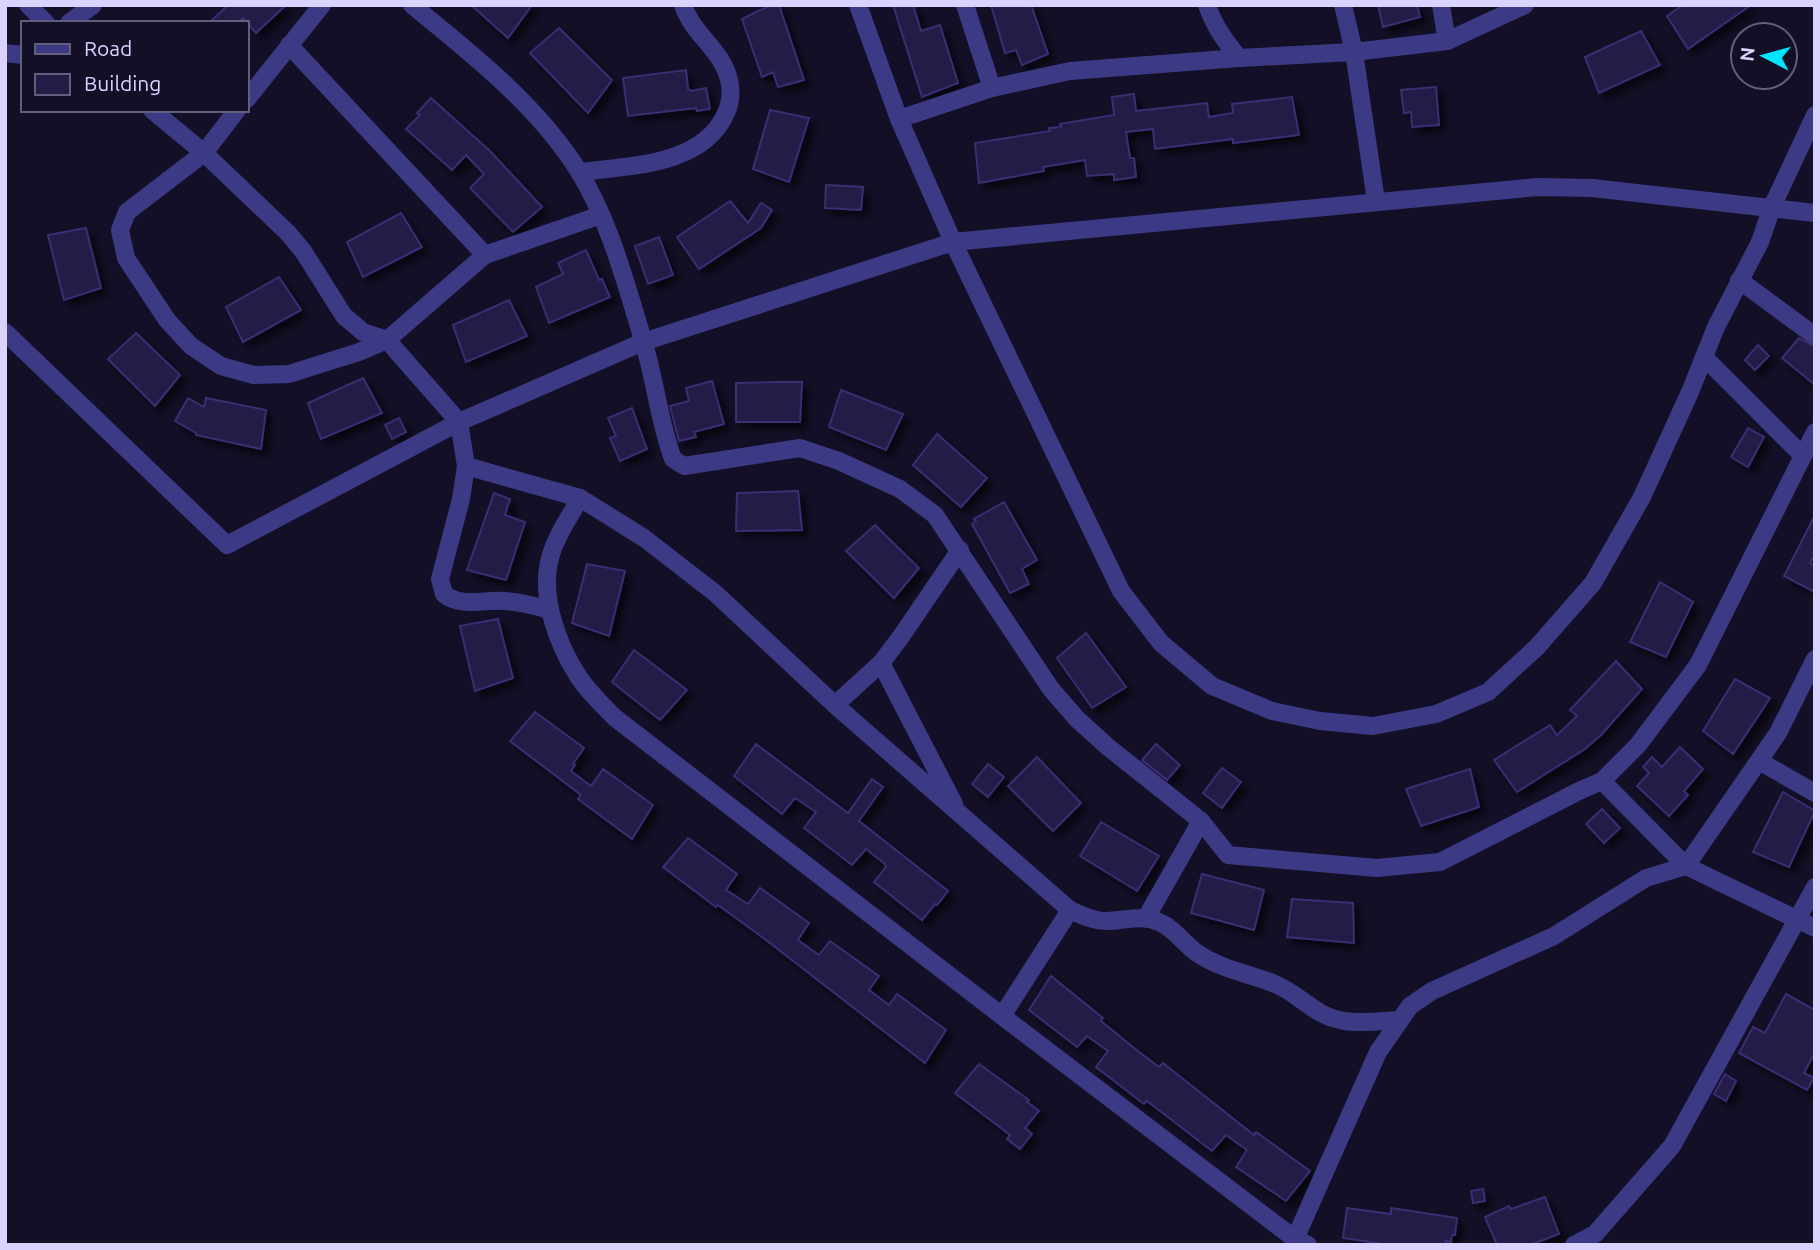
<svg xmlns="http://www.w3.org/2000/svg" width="1820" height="1250" font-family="Ubuntu,sans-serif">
<defs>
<filter id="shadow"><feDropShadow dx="6" dy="6" stdDeviation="3.5" flood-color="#0009"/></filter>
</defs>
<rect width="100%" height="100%" fill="#130f26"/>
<g fill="#241b47" stroke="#3b2d73" stroke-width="2" filter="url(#shadow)">
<path d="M228,5h58l-30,28 -13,-15 -5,5h-29z"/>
<path d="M471,5h61l-24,33z"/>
<path d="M771,5h8l25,75 -26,7 -5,-15 -11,5 -20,-58z"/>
<path d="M893,5h20l8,26 19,-6 18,58 -36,14z"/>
<path d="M991,5h40l17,49 -26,11 -6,-15 -11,3z"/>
<path d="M1378,5h39l3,12 -37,10z"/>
<path d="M1683,5h68l-63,44 -21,-33z"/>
<path d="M559,28l53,52 -24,33 -58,-60z"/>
<path d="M1641,31l19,34 -61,28 -14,-36z"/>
<path d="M686,70l2,19 3,2 15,-3 4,21 -13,2 -1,-3 -68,8 -5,-38z"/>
<path d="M1436,87l3,38 -27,2 -1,-15 -7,1 -3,-23z"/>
<path d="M1134,94l2,17 71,-8 2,14 24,-4 -1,-9 60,-7 7,38 -66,8v-4l-78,10 -2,-20 -27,3 4,26h4l2,19 -22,3v-6l-27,2 -2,-16 -42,7 1,4 -65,12 -4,-40 75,-12 -1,-3 12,-1 -1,-3 54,-9 -2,-18z"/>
<path d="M431,98l59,53 52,56 -29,25 -43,-44 14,-14 -18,-19 -14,15 -46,-41 14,-14 -3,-2z"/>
<path d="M770,110l39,8 -20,64 -36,-13z"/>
<path d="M826,185l37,2 -2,23 -36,-2z"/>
<path d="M730,201l18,22 13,-20 11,7 -11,18 -62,41 -22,-32z"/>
<path d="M401,213l21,34 -59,30 -16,-35z"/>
<path d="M86,228l15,60 -37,12 -16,-65z"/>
<path d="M659,237l14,38 -25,9 -13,-38z"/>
<path d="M586,250l13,30 3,-1 8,18 -61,26 -13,-36 27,-13 -5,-11z"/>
<path d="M279,277l22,33 -58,32 -17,-35z"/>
<path d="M509,300l18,36 -61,26 -13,-37z"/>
<path d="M136,333l44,42 -25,31 -47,-47z"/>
<path d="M1799,338l16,9v38l-33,-27z"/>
<path d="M1758,345l11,11 -14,14 -10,-10z"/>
<path d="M363,378l19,35 -61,26 -13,-36z"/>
<path d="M712,381l12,43 -30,8 2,5 -17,4 -9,-35 19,-5 -3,-13z"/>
<path d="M776,382h26l-2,40h-64v-39z"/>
<path d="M841,390l62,24 -17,36 -57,-23z"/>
<path d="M188,398l16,9 2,-9 60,12 -5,39 -65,-14v-2l-21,-12z"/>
<path d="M632,408l15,41 -27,12 -10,-23 6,-2 -8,-18z"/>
<path d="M399,418l7,14 -14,7 -7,-14z"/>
<path d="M1748,428l16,9 -16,30 -17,-10z"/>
<path d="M937,434l50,44 -26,29 -48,-42z"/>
<path d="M798,491l4,39 -66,1 1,-38z"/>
<path d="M494,493l16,6 -5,16 20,7 -19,58 -39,-10z"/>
<path d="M1004,502l33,58 -15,9 7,15 -19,9 -38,-69 4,-3 -2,-2z"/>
<path d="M1815,515v40l-5,8 5,3v26l-31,-16z"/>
<path d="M875,525l44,43 -25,30 -48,-47z"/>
<path d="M587,564l38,7 -16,65 -37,-13z"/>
<path d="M1660,582l33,20 -27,55 -36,-15z"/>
<path d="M498,619l15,59 -38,13 -15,-65z"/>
<path d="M1086,633l40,54 -34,21 -35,-50z"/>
<path d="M634,650l53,40 -27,30 -48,-38z"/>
<path d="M1616,661l26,28 -41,46 -16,14 -68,43 -23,-32 56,-35 7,10 20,-19 -7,-6z"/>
<path d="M1735,679l35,19 -37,56 -30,-23z"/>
<path d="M535,712l49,36 -11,16 2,1 -4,6 20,15 12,-17 50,36 -21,34 -54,-40 3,-4 -71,-54z"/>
<path d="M756,744l92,69 24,-34 11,8 -24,34 89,70 -11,14 -2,-1 -13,16 -48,-38 12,-15 -1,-3 -19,-15 -14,16 -48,-37 12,-16 -21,-14 -13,16 -48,-38z"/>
<path d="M1156,744l24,21 -13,15 -25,-20z"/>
<path d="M1680,747l23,22 -19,22 4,4 -19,21 -32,-30 12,-13 -6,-6 9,-10 10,10z"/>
<path d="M1037,757l44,46 -28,28 -45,-45z"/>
<path d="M988,764l16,13 -16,20 -16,-13z"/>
<path d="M1222,768l19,14 -19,26 -19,-15z"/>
<path d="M1470,769l9,38 -58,19 -15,-37z"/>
<path d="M1783,792l32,19 -26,56 -36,-15z"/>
<path d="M1602,809l18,19 -16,15 -18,-19z"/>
<path d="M1101,822l58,34 -22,35 -57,-35z"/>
<path d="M688,838l49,36 -11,16 22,14 12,-16 49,35 -11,17 21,15 11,-14 49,35 -10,14 20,15 8,-11 49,36 -21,33 -159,-123 -48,-35 -2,2 -53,-40z"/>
<path d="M1202,874l62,16 -10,40 -63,-17z"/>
<path d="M1292,899l61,4 1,40 -67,-6z"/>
<path d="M1051,976l52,42 -2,3 38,31 20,15 4,-4 91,72 2,-3 54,39 -24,30 -50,-34 11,-17 -21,-15 -14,16 -65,-50 -3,3 -48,-37 12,-16 -21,-15 -10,11 -48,-37z"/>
<path d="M1786,994l29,16v42l-11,21 10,5 -7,12 -68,-37 14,-26 12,6z"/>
<path d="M979,1064l50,36 -2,2 12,9 -14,17 7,6 -12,15 -13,-10 3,-4 -55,-42z"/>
<path d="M1725,1074l11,7 -10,20 -12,-7z"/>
<path d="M1483,1189l2,12 -12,2 -2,-12z"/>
<path d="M1545,1197l14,37 -29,11h-33l-12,-28 24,-11 2,3z"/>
<path d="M1347,1208l44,6v-6l66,10 -2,17h-3l-1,7 -5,-1v4h-56l-47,-7z"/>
</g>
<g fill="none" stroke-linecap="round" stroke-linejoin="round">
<g stroke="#3d3a85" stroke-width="18">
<path d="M28,5l18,18"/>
<path d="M412,5c60,49 124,99 166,165 31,49 48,114 65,170 12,39 16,81 30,119l11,7 116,-18 39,13 61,28 35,26 116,174 26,30 31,28 93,74 27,34 149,13 63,-6 141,-72 21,-9 36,-36 60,-80 117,-233"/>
<path d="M858,5l41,114 54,123 168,349 40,52 51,43 60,25 48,10 53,5 63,-12 52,-22 49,-45 56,-64 49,-86 48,-105 26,-65 44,-85 12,-35 43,-92"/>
<path d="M965,5l27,83"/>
<path d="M1207,5c7,21 18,36 32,53"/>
<path d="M1343,5l11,47 22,149"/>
<path d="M1441,5l6,36"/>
<path d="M69,23l24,-18"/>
<path d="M289,45l196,210"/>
<path d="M5,53l18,2"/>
<path d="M247,99l75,-94"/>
<path d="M152,110l52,43 84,80 15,18 41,65 19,16 24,8 72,82 7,44 -5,33 -21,80 4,15c17,14 41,5 61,7 16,1 30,5 45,9"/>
<path d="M237,110l-33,43 -77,59 -7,18 6,28 41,62 24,26 30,20 33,9 35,-1 70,-22 28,-12 98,-85 116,-40"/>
<path d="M899,119l93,-31 78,-17 169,-13 115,-6 93,-11 78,-36"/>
<path d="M579,172c49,-6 124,-6 147,-59 5,-11 6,-25 2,-37 -8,-27 -36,-43 -45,-71"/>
<path d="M1739,280l76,56"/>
<path d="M5,332l222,213 232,-123 184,-80 310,-100 585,-55 54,1 223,25"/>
<path d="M1704,357l99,99"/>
<path d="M466,466l114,32 64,40 71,55 120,112 235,205c12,5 23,11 36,11 19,0 34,-7 53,1 17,7 26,24 41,33 24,15 50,19 75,29 17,7 30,20 46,29 24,14 52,8 78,7"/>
<path d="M580,498c-11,20 -26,41 -31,64 -8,37 9,83 29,114 10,16 24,28 36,41l388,299 293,223 13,6"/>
<path d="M881,663l73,141"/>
<path d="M835,705l46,-42 19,-25 60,-88"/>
<path d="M1759,761l56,32"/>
<path d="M1602,781l84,85 129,62"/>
<path d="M1146,918l55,-97"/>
<path d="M1002,1016l68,-106"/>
<path d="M1295,1239l83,-187 32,-46 22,-15 122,-55 92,-58 40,-12 92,-133 37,-74"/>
<path d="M1574,1245l21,-11 77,-88 143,-259"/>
</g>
</g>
<rect width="1820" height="1250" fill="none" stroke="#d9d4ff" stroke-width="14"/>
<rect x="21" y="21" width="228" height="91" fill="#130f26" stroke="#625e7d" stroke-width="2"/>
<rect x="35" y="44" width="35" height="10" fill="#3d3a85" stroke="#625e7d" stroke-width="2"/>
<text x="84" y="56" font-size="21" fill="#d9d4ff">Road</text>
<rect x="35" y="74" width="35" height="21" fill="#241b47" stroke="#625e7d" stroke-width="2"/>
<text x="84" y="91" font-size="21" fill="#d9d4ff">Building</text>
<g transform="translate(1764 56) rotate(276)"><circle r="33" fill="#130f26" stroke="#625e7d" stroke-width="2"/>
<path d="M0-5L12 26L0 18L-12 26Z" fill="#00e5ff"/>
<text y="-10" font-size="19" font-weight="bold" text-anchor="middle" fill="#d9d4ff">N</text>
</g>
</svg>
